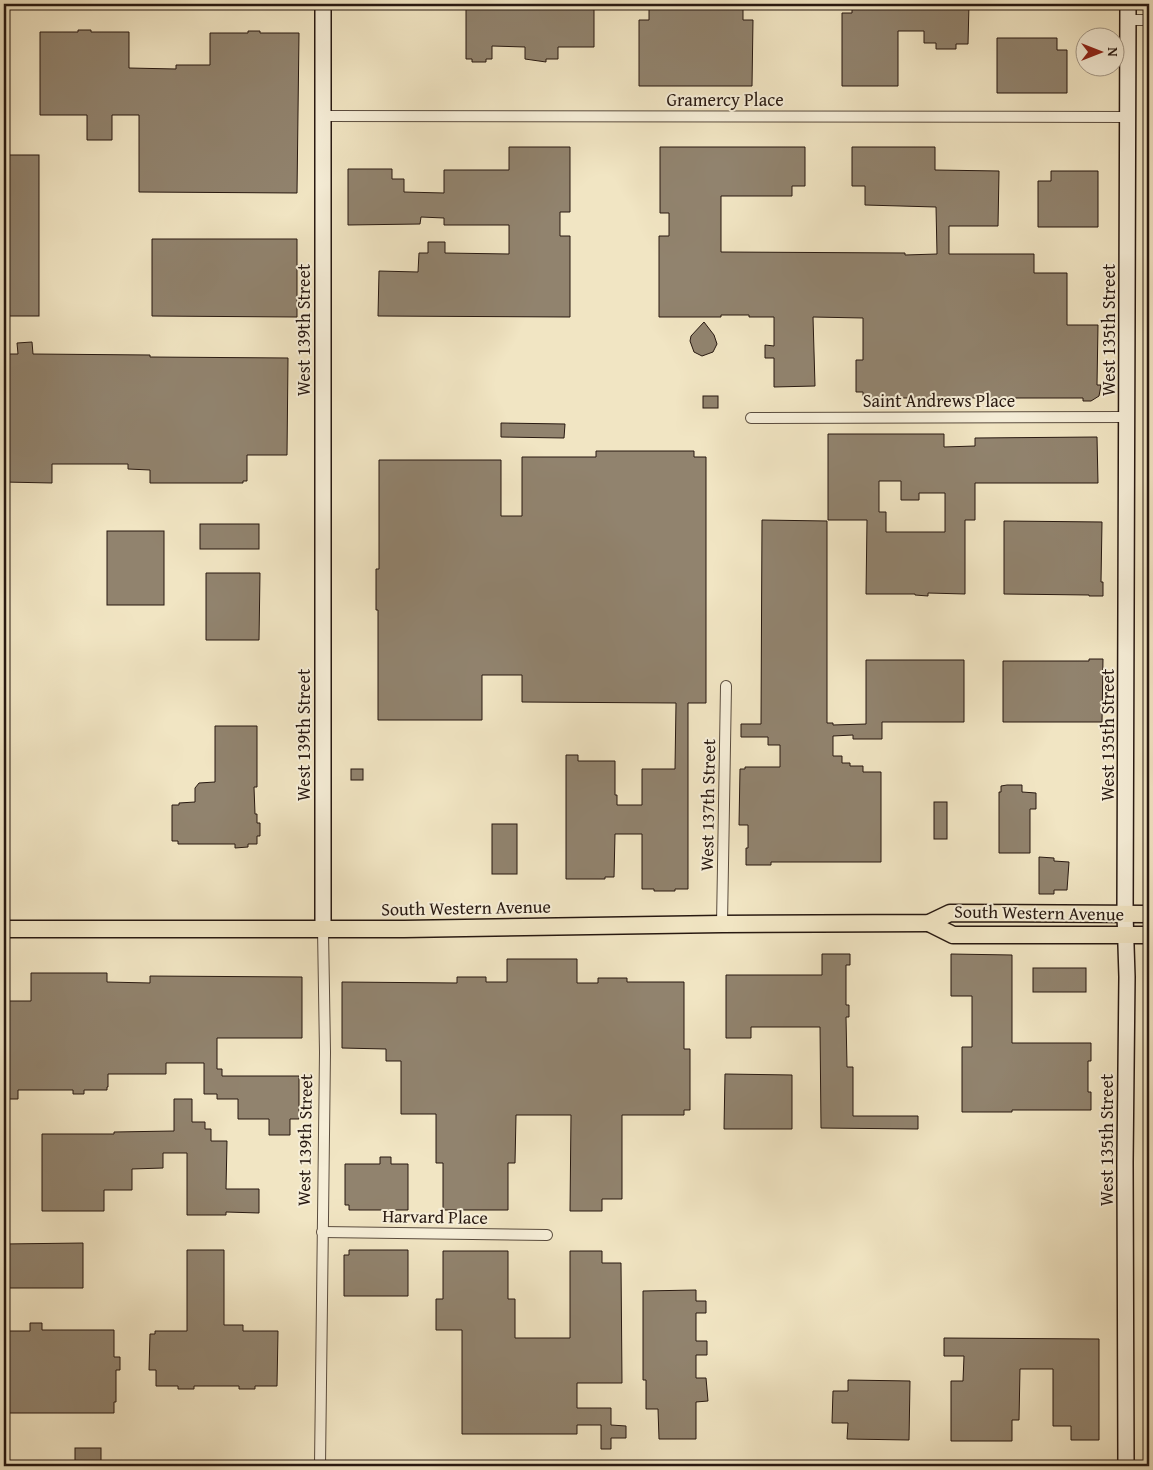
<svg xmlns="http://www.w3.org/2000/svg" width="1153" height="1470" font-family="'Gentium Book Plus',serif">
<rect width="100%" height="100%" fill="#f1e5c3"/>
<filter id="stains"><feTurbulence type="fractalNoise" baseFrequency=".004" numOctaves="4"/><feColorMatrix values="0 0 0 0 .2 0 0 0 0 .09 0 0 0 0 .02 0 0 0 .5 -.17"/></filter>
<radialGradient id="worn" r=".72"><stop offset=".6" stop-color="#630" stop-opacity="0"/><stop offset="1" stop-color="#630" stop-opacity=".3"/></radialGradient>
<g fill="#91836e" stroke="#281911" fill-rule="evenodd">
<path d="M466,4h128v43h-36v12h-12v3l-21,-3v-12l-33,-1v13h-6v3h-14v-3h-6z"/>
<path d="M649,4h94v16h10l-1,66h-113v-66h10z"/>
<path d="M852,4h117l-1,40h-12v5h-20v-6h-12v-12h-26v55h-56v-73h10z"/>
<path d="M78,30h13v2h38v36l47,1v-4h34v-32h38v-2h12v2h39l-2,160 -158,-1v-77h-27v25h-25v-25h-47v-83h38z"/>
<path d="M997,38h60v12h10v43h-70z"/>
<path d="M509,147h61v65h-10v24h10v81l-192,-1 1,-45 39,1 1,-19h9v-11h17v11l64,1v-29h-65v-7l-23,-1 -1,7 -72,1v-56h44v10h12v13l40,1v-23h65z"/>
<path d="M660,147h145v39h-13v10h-71v56l184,1v2l32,-1 -1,-47 -71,-2v-19h-13v-39h83v23l64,1 -1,55h-49v28h85v19h33v52h31l-1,60h4l-2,11 -8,5h-8v-3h-71v3h-11v-3h-62v3h-12v-3h-64v-6h-7v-32h7v-42l-50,-1 2,69 -41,1v-29h-9v-13l9,1v-29h-25v-2h-28v2h-62v-81h10v-23h-9z"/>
<rect x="4" y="155" width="35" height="161"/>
<path d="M1051,171h47v56h-60v-46h13z"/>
<path d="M152,239h145v78l-145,-1z"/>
<path d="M704,322l10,13 3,9 -4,8 -11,4 -8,-4 -4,-11 1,-5z"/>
<path d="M32,342l1,12 117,1v2l138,1 -1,97h-40v26h-4v2h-93v-13l-22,-1v-5h-76v19l-48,-1v-128h14l-1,-11z"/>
<rect x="703" y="396" width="15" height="12"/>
<path d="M501,423l64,1 -1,14 -63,-1z"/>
<path d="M828,434h116v13l31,-1v-8l122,-1 1,46h-123v37h-10v74l-37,-1v3l-13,-1v-1h-49l1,-74h-39zM879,481h22v19h18v-7h26v39h-59v-20h-7z"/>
<path d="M596,451h98v6h12v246h-18v186h-13v2h-21v-2h-12v-55h-27l-1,43h-9v2h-39v-124h12v6h37v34h2v10h25v-36h33l1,-66 -154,-1v-27h-40v45h-104v-110h-2v-41h3v-109h122v56h21v-59h74z"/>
<path d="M762,520l65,1v202h6v2l33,-1v-64h98v62h-82v17h-29v-4l-20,1v20h9v7h8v3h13v6h18v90h-110v3h-25v-17h2v-23h-9l1,-56h5v-2h35v-22h-12v-8h-27v-13h20z"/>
<path d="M1004,521l98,1 -1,60h2v14h-14v-1l-85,-1z"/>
<rect x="200" y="524" width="59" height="25"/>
<rect x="107" y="531" width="57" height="74"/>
<path d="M206,573h54l-1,67h-53z"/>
<path d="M1089,659h14l-1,63h-99v-61h86z"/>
<path d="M215,726h42v61h-3l1,27h2v9h3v13h-3v8h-9v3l-13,1v-4h-57v-3h-6v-36h7v-2l16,-1v-14l4,-5 16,-1z"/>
<rect x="351" y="769" width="12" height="11"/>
<path d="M1007,785h15v7l14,1v16h-6v44h-31v-61h2v-6z"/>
<rect x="934" y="802" width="13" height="37"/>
<rect x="492" y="824" width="25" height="50"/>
<path d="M1039,857l15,1v3l15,1 -2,28h-13v4h-15z"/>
<path d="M822,954h28v11h-4v40h3v12h-3l1,50h6v49h65v13l-97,-1 -1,-101h-69v11h-25v-63h96z"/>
<path d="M951,954l61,1v88h79v18h-3v31h3v18h-79v2h-50v-65h10v-51h-21z"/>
<path d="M507,959h70v24h21v-5h29v4h57v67h6v61h-6v5h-62v84h-20v12h-32l1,-96h-55l-1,48h-7v47h-65v-47h-7v-49h-35v-53h-15v-12l-44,-1v-66l115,1v-6h29v5h21z"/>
<rect x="1033" y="968" width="53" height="24"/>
<path d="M31,973h76v9l43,1v-7l152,1v61h-85v31h5v7h77v43h-9v16h-21v-16h-31v-20h-21v-5h-13v-31h-38v11h-58v13h-1v3h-23v4h-11v-4h-55v9h-14v-98h27z"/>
<path d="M725,1074l67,1v54h-68z"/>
<path d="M174,1099h18v23h13v7h6v12h16l-1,48h33v24l-33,-1v3h-39v-62h-24v15l-31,1v21h-28v21h-62v-77h72v-2l60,-1z"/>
<path d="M380,1157h11v7h17v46h-59v-5h-4v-41h35z"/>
<path d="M83,1243v45h-79v-44z"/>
<path d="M187,1250h37v75h19v6h35l-1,55h-22v3h-16v-3h-45v3h-16v-3h-22v-16h-7l1,-36h5v-3h32z"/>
<path d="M349,1250h59v46h-64v-41h5z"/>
<path d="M443,1251h65v48h7v39h55v-87h32v12h19l1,120h-45v25h34v17l15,1v12h-15v11h-10v-24h-24v9h-115v-104h-26v-31h7z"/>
<path d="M696,1290v11h10v12h-10v28h11v14h-11v23h10l2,23 -12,1v37h-37l-1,-30h-12v-29h-3v-89z"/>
<path d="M30,1323h12v7h72v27h6v13h-4v32h-2v11h-110v-82h26z"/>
<path d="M944,1338l155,1v101h-28v-14h-18v-57h-33l-1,51h-7v21h-61v-60h12l1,-25h-20z"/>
<path d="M848,1380l62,1 -1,59 -62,-1 1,-16h-16l1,-32h15z"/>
<rect x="75" y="1448" width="26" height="18"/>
</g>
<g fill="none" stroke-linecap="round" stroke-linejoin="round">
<defs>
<g id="street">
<path d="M1128,20h21"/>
<path d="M323,116l805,1"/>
<path d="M751,418l376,-1"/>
<path d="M722,924l4,-238"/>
<path d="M322,1232l225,3"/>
<path d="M320,1466l5,-414 -2,-123"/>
</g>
<g id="secondary">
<path d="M323,4v925"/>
<path d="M1126,1466l-1,-304 2,-185 -2,-63 3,-910"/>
</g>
<g id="primary">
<path d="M929,923l24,12h196"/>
<path d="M4,929h400l318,-5 207,-1 21,-10 199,1"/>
</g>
</defs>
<use href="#street" stroke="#5a4c3e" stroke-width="12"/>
<use href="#secondary" stroke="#281911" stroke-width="18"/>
<use href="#primary" stroke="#281911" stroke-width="19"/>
<use href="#street" stroke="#f6eed8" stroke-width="10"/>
<use href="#secondary" stroke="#f6eed8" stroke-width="15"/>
<use href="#primary" stroke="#f1e5c3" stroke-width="16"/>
</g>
<g text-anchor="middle" stroke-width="4" stroke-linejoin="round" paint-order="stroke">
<g font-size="18" fill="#281911" stroke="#f6eed8">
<text x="725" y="106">Gramercy Place</text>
<text transform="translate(304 330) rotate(-90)" y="6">West 139th Street</text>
<text transform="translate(1109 330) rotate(-90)" y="6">West 135th Street</text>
<text x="939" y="407">Saint Andrews Place</text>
<text transform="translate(304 735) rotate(-90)" y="6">West 139th Street</text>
<text transform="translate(1108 735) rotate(-90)" y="6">West 135th Street</text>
<text transform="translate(708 805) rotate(-89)" y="6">West 137th Street</text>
<text transform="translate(466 908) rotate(-1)" y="6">South Western Avenue</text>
<text transform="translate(1039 913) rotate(1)" y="6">South Western Avenue</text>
<text transform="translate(305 1140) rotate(-89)" y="6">West 139th Street</text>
<text transform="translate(1107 1140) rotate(-90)" y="6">West 135th Street</text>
<text transform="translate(435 1217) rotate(1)" y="6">Harvard Place</text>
</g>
</g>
<rect width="1153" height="1470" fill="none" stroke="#f1e5c3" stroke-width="20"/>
<rect x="5" y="5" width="1143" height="1460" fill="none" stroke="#281911" stroke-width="2.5"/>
<rect x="10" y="10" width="1133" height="1450" fill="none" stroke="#281911"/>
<g transform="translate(1100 52) rotate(90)"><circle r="24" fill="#f6eed8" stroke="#a49988"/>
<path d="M0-4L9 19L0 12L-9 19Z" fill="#8f2418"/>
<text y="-8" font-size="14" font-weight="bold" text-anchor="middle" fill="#281911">N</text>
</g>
<rect width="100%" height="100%" filter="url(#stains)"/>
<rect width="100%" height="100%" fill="url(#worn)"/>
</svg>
